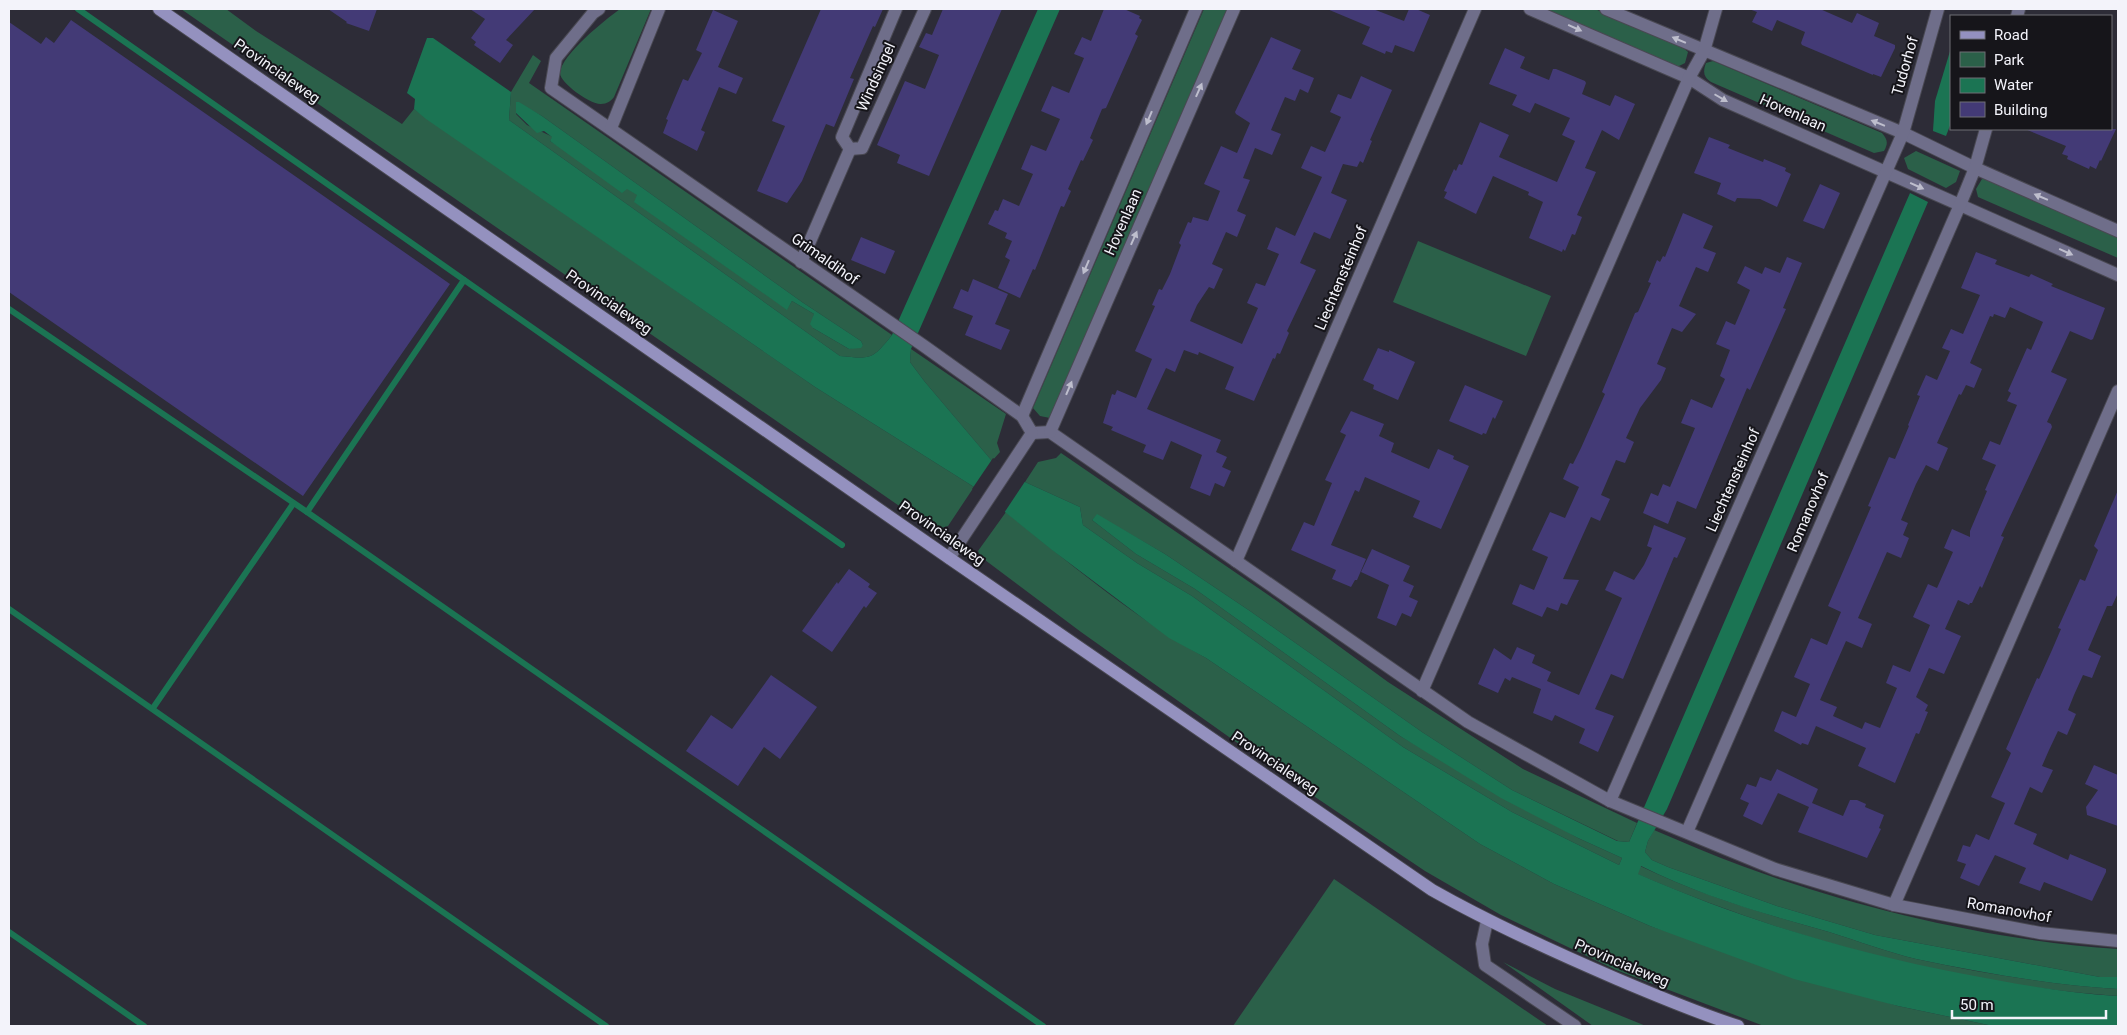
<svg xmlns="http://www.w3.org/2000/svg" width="2127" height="1035" font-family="Roboto,sans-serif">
<rect width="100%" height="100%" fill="#2d2c37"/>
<g fill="#2b6049" fill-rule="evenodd">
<path d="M181,9h45l30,22 146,93 12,-15 401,278 159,100 -26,39 -14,4z"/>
<path d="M620,9h31l-37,88c-3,4 -7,7 -13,7 -10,1 -41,-21 -41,-31 1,-18 46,-54 60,-64z"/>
<path d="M1204,9h23l-177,409 -10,-2 -7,-8z"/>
<path d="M1542,9h53l86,37 7,6 -3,11 -8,4z"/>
<path d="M533,55l8,6 -12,22 363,252c-20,25 -21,24 -52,21l-331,-236 2,-28zM516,102l26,14 260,186 59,39 2,4 -14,4 -36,-21 1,-14 -22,-13 -5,8 -152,-107 3,-7 -88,-54 3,-4 -26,-12 -11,-11z"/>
<path d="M1713,61l169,72c6,7 6,11 2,18l-10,2 -163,-71c-8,-5 -8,-11 -5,-19z"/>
<path d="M1916,151l44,20 -4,11 -10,6 -38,-19 -4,-11z"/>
<path d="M1982,179h7l129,57v22l-140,-61 -2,-8z"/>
<path d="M1418,241l133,55 -25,60 -133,-54z"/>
<path d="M911,349l95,65 -9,29 3,9 -8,9 -67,-79 -15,-20z"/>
<path d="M1061,453l216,148 111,81 135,87 114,54 -8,19 -11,-1 -106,-51 -90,-58 -172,-121 -85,-57 -68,-39 -5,5 44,34 59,35 205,147 178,102 44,20 -3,7 -107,-53 -109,-65 -211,-151 -55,-33 -54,-38 -3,-18 -55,-25 13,-20 18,-4z"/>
<path d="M1006,512c64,52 129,106 200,146l274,186 74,40 96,42 248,80 95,20h-229l-148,-56 -115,-55 -76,-44 -141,-95 -203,-144 -100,-75 -3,-6z"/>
<path d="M1654,830c29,12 58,25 88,36 116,43 252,75 376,83v28h-18l-225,-42 -98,-29 -109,-39 -16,-7 -7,-8 3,-11z"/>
<path d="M1640,866c60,29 125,48 189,66 29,9 58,20 87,27 66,14 135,26 202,30v7c-164,-11 -330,-58 -481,-122z"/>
<path d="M1334,879l214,147h-315z"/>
<path d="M1503,962l52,27 91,37h-53z"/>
</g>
<g fill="#1b7453">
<path d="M1038,9h22l-149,340 -1,13 15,20 67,79 33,21 55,25 3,18 54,38 55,33 211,151 109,65 107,53 3,-7 -44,-20 -77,-40 -101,-62 -205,-147 -59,-35 -44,-34 5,-6 68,40 85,57 172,121 90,58 105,51 12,1 281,-649 18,9 -261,607 -19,32 -3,11 7,8 16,7 109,39 98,29 225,42h18v12c-67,-4 -135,-16 -202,-30 -29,-7 -58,-18 -87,-27 -64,-18 -129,-36 -188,-66l-3,8c106,46 212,78 326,100 51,10 103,19 154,22v30h-125l-95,-20 -104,-27 -144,-53 -96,-42 -74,-40 -274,-186 -37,-20 -117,-88 -78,-63 -159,-100 -389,-268 -12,-10 1,-10 -8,-6 20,-55h6l78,54 -2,28 331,236c31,3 32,4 52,-21z"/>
<path d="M1951,48v75l-5,13 -13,-5 2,-30z"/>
<path d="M516,102h3l23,14 260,186 59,39 2,4 -2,3 -12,1 -36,-21 -3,-4 4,-10 -22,-13 -5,9 -153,-108 3,-7 -10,-6 -5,4 -72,-52 2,-4 -8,-6 -7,2 -21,-20z"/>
</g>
<path fill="#2d2c37" d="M993,458l33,22 -22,33 -32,-24z"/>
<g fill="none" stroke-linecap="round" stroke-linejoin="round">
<g stroke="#1b7453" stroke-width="6">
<path d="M78,9l764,536"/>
<path d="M9,309l298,203 736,514"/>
<path d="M307,512l157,-232"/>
<path d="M9,609l597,417"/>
<path d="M153,708l140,-204"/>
<path d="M9,932l135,94"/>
</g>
</g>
<g fill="#433a76" fill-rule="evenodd">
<path d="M328,9h49l-8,22 -23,-8 1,-1z"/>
<path d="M470,9h65l-29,31 7,5 -13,18 -26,-18 2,-3 -5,-4 14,-19z"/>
<path d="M821,9h62l-8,18 -2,-1 -23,52 4,1 -20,48 -8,-3 -24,57 -15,22 -30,-12 28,-65 -13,-5z"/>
<path d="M943,9h59l-73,167 -32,-13 3,-8 -23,-10 28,-64 20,8 14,-34 -20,-8 7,-14 6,2z"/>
<path d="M1104,9h20l16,7 -1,2 3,2 -7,14 3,2 -32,72 -4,1 -12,29 3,2 -10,21 -2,-1 -13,29 3,2 -7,16 -3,-1 -26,64 -2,-1 -13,29 -22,-10 12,-28 -5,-3 7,-16 -7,-3 2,-5 -19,-9 7,-14 3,1 5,-12 16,7 14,-32 -12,-5 10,-24 15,6 14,-32 -19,-8 11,-25 17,7 15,-35 -10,-4 8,-17 9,4z"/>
<path d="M1327,9h46l31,12 5,-12h7l14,6 -16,37 -19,-7 -3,8 -6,-2 -1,3 -23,-10 8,-17z"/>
<path d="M1749,9h71l32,14 5,-10 22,10 -5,13 21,9v3l-14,29 -8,-3v1l-71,-30 -1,-2 4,-11 -28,-12 -5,11 -20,-9 5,-10z"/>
<path d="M713,10l25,11 -20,46 25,11 -7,16 -17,-7 -18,43 4,2 -8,19 -34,-18 5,-13 -2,-1 17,-40 5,2 14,-28 -6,-3z"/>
<path d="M71,20l379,264 -147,212 -294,-204v-270l32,22 5,-7 8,6z"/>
<path d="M1271,37l30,13 -9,19 22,9 -6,15 -8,-4 -5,12 -10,-4 -14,33 10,4 -9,21 -17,-7 -12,30 7,2 -13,31 9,4 -9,22 -11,-5 -14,32 11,5 -9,20 -5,-2 -12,18 -7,16 52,23 16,-36 -11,-5 9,-20 9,3 14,-32 -12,-5 9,-22 19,9 27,-59 -21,-9 10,-22 14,6 16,-35 -11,-5 8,-18 13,5 10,-23 31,14 -22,50 2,1 -9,22 -3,-2 -3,6 -14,-3 -12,29 16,7 -17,39 -16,-7 -14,31 16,7 -29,61 2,2 -9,21 -3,-1 -2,6 -2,-1 -19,43 -29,-12 9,-22 -35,-15 -1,3 -14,-5 -9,22 -9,-4 -19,41 74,31 -5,12 11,5 -5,10 9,4 -7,16 -9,-4 -5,13 -20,-8 12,-33 -31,-14 -8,19 -20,-8 3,-7 -35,-15 2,-3 -10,-4 9,-29 3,1 2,-5 19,8 16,-39 -17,-8 20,-45 -3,-1 7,-16 3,1 8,-16 11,-29 -2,-2 9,-21 3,1 2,-6 15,4 12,-30 -16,-7 17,-38 16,7 13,-30 -14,-9 -1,-2z"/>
<path d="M1505,48l20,9 -5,11 29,12 4,-11h3l29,12 1,2 -4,11 28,12 5,-11 20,9 -16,36 -17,-10 -17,38 11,4 -19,43 5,2 -7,18 -3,-1 -7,17 -2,-2 -1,3 -33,-14 14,-36 -15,-7 1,-3 -36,-16 -17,38 -32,-16 3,-6 -3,-1 10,-22 2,2 3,-7 3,1 18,-43 29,13 -10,22 58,25 18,-41 -13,-6 8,-17 -35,-15 -5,10 -18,-8 5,-10 -28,-11z"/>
<path d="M2025,129h91l-15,32 -1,-1 -4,9 -6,-3 -1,3 -22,-10 1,-3 -6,-2 4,-8z"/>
<path d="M1709,137l21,8 -2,3 35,14 1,-3 22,9 -1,3 6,3 -14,33 -17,-8 -23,-1 -2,4 -18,-8 4,-11 -27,-10z"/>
<path d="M1820,184l20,9 -16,36 -21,-8z"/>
<path d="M1683,213l30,13 -10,22 13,5 -8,19 -12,-5 -17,39 17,8 -14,18 -10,-4 -15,36 9,4 -5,12 -21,28 -14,30 8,4 -9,21 -9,-3 -15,35 9,4 -10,22 -9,-4 -28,62 16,1 -12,25 -6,-2 -3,8 -11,-4 -5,10 -30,-13 8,-20 14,6 14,-33 -16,-7 18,-38 15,6 14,-31 -16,-8 7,-16 3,1 8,-16 24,-54 -3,-2 33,-79 3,-1 13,-29 -3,-1 9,-22 3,2 3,-6 2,1z"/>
<path d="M861,237l34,14 -10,23 -34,-14z"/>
<path d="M1976,252l21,8 -2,4 34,13 2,-3 22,10 -2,2 54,22 -12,31 -2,1 -21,-9 -19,41 16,7 -20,43 4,2 1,3 -51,109 3,1 -22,51 -2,-2 -8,17h-2l-1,2 -11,-5 -13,29 16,7 -17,38 -15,-6 -13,29 12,8 -3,6 3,1 -9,22 -3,-1 -21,50 -37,-17 8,-18 -50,-22 -8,19 -6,-2 -1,2 -27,-14 8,-20 14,6 14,-33 -16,-7 17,-39 16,7 14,-33 -13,-6 43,-99 -3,-1 21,-49 6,2 14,-33 -1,-1 12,-29 -3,-1 9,-20 11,5 13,-29 -8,-3 9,-19 12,5 17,-39 -19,-7zM2010,307l33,15 -12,28 -4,-2 -19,43 3,2 -4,8 10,4 -17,40 -10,-4 -8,18 14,6 -11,25 2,1 -17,40v6l-18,-8 -8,19 9,4 -16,36 -9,-4 -15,33 17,8 -20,47 -17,-7 -7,18 11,5 -17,40 -15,-6 -3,7 -29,-13 4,-9 -17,-7 26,-59 16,7 10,-24 -14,-6 29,-66 14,6 8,-20 -6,-3 5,-12 -7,-3 15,-36 10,-19 12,6 10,-23 -11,-5 22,-49 2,1 5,-10 8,3 8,-19 -12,-6 20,-47 3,1 1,-3 11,4z"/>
<path d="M1787,257l15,6 -19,45 3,1 -36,81 -3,-2 -51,121 -19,-8 -9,23 -25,-11 8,-20 7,3 5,-12 7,3 14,-33 11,-26 -14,-5 10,-24 21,9 13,-29 -5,-3 10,-26 -14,-6 10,-23 9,4 15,-35 -13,-7 8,-17 17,8 3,-7 15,6z"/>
<path d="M973,279l35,15 -13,30 15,6 -9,20 -36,-15 8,-19 -20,-8 8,-19 7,3z"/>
<path d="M1378,348l11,4v-2l26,12 -17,38 -25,-11 1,-4 -11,-5z"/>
<path d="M1465,385l38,16 -8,18 -2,-2 -7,17 -3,-1 -1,2 -33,-14z"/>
<path d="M1351,411l33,13 -5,12 15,7 -3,9 38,17 9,-20 16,7 -1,3 16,7 -28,63 -28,-12 7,-16 -55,-24 -6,15 -4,-2 -24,55 35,14 -9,21h-2l-4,7 -19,-8 4,-9 -45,-20 13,-28 10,4 18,-43 -7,-3 21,-45 -6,-3z"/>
<path d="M2118,490v103l-6,13h-5l-19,44 13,6 -9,22 -9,-3 -9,20 -6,15 8,4 -9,21 -9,-4 -9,19 -7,16 11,4 -11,23 -12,-6 -16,37 23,10 -4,10 35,16 2,-6 36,15v3l-14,29 -48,-19 -4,9 -21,-8 7,-15 -31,-13 -16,31 -19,-8 6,-14 -9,-3 6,-16 7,2 6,-13 13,6 16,-37 -14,-6 20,-44 -5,-4 31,-71 2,1 13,-29 9,-21 -3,-1 22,-49 5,2 13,-31 -4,-4z"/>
<path d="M1654,525l32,13 -9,20 -3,-1 -51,122 -12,-5 -16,35 19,7 -16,36 -19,-9 6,-14 -30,-14 -3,6 -19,-8 8,-24 -29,-12 -2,4 -5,-3 -7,15 -20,-9 16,-36 17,12 6,-13 18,8 -3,8 19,9 -4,9 32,14 43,-97 -17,-8 9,-19 20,9 10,-15 8,-17 -5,-2z"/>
<path d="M1372,549l38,17 -7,15 11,5 -5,11 9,4 -7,16 -9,-4 -6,13 -19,-8 12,-33 -28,-13z"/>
<path d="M849,569l21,15 -2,3 9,6 -11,15 -2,-2 -32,46 -30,-21 35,-49 1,2z"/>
<path d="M771,675l46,32 -37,52 -16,-12 -26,39 -52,-35 25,-36 21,14z"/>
<path d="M2094,765l24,10v51l-31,-11 -1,-8 12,-17 -13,-6z"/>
<path d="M1777,769l41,20 -6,14 31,13 7,-16h7l9,4 -1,3 19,8 -5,13 2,1 -14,29 -69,-26 11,-25 -31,-14 -16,32 -19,-9 6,-13 -9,-4 7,-15 9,3 4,-10 11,4z"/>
</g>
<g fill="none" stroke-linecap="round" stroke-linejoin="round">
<defs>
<g id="minor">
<path d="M599,9l-6,4 -37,45 -5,30 373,258 98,70 10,17 18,-1"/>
<path d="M896,9l-54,128 8,12 12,-1 63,-139"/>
<path d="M1530,9l159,69 34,22 395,175"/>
<path d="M1606,9l297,124 72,35 143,63"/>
<path d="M2017,16l2,-7"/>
<path d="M611,128l48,-119"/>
<path d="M801,262l49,-113"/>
<path d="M1022,416l174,-407"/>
<path d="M1050,432l418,290 142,79 165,68 119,36 146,28 78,8"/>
<path d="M1050,432l184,-423"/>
<path d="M949,558l83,-125"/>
<path d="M1236,561l239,-552"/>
<path d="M1422,691l267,-613 15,-27 12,-42"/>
<path d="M1610,801l293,-668 35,-124"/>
<path d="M1687,832l273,-627 15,-37 11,-39"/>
<path d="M1894,905l224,-514"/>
<path d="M1487,921l-5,23 3,21 90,61"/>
</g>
<path id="secondary" d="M159,9l790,549 483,332c60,34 122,62 185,89 40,17 80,34 121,47"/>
</defs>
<use href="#minor" stroke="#494852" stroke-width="14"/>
<use href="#secondary" stroke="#494852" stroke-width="14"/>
<use href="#minor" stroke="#6f6e8a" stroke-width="12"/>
<use href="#secondary" stroke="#9491bf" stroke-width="12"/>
</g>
<defs><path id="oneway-solid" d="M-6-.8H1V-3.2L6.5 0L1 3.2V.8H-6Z" transform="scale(1.25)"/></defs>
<g fill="#bebecd">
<use href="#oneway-solid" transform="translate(1575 28) rotate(24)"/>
<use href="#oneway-solid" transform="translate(1679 40) rotate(-157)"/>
<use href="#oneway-solid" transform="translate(1199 90) rotate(-66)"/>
<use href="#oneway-solid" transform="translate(1721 98) rotate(30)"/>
<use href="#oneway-solid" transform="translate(1149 118) rotate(113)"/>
<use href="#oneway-solid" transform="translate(1878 123) rotate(-158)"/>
<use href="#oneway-solid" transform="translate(1917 186) rotate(24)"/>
<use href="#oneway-solid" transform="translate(2041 197) rotate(-157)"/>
<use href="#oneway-solid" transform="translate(1134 238) rotate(-66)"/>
<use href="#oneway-solid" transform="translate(2066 252) rotate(24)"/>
<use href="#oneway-solid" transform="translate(1086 267) rotate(113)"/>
<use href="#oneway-solid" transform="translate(1069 388) rotate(-67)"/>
</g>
<g text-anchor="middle" stroke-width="4" stroke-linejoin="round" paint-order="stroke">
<g font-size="15" fill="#f3f3fa" stroke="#16151a">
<text transform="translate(1905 66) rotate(-74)" y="5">Tudorhof</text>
<text transform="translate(277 71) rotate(35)" y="5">Provincialeweg</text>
<text transform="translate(876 77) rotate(-66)" y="5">Windsingel</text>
<text transform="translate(1793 113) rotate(24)" y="5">Hovenlaan</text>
<text transform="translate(1123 222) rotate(-66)" y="5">Hovenlaan</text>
<text transform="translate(825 259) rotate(35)" y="5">Grimaldihof</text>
<text transform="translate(1341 278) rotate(-67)" y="5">Liechtensteinhof</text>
<text transform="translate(609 302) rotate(35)" y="5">Provincialeweg</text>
<text transform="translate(1733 480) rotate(-66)" y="5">Liechtensteinhof</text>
<text transform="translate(1808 512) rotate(-67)" y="5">Romanovhof</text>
<text transform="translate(942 533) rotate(35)" y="5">Provincialeweg</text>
<text transform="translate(1275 763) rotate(34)" y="5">Provincialeweg</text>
<text transform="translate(2009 910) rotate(10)" y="5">Romanovhof</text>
<text transform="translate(1622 963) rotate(23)" y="5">Provincialeweg</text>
</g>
</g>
<rect width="2127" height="1035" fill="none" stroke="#f3f3fa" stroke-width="20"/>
<rect x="1950" y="15" width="162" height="115" fill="#16151a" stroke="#6e6e74"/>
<rect x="1960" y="31" width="25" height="8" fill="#9491bf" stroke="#6e6e74"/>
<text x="1994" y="40" font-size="15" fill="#f3f3fa">Road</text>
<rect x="1960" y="52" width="25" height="15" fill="#2b6049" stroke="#6e6e74"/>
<text x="1994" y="65" font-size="15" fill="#f3f3fa">Park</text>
<rect x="1960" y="78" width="25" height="15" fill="#1b7453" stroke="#6e6e74"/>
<text x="1994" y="90" font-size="15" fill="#f3f3fa">Water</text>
<rect x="1960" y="102" width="25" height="15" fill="#433a76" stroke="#6e6e74"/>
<text x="1994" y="115" font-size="15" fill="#f3f3fa">Building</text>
<path d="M1952 1010v8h154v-8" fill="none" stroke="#f3f3fa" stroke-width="2.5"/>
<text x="1960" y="1010" font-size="15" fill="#f3f3fa" stroke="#16151a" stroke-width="4" paint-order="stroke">50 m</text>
</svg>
